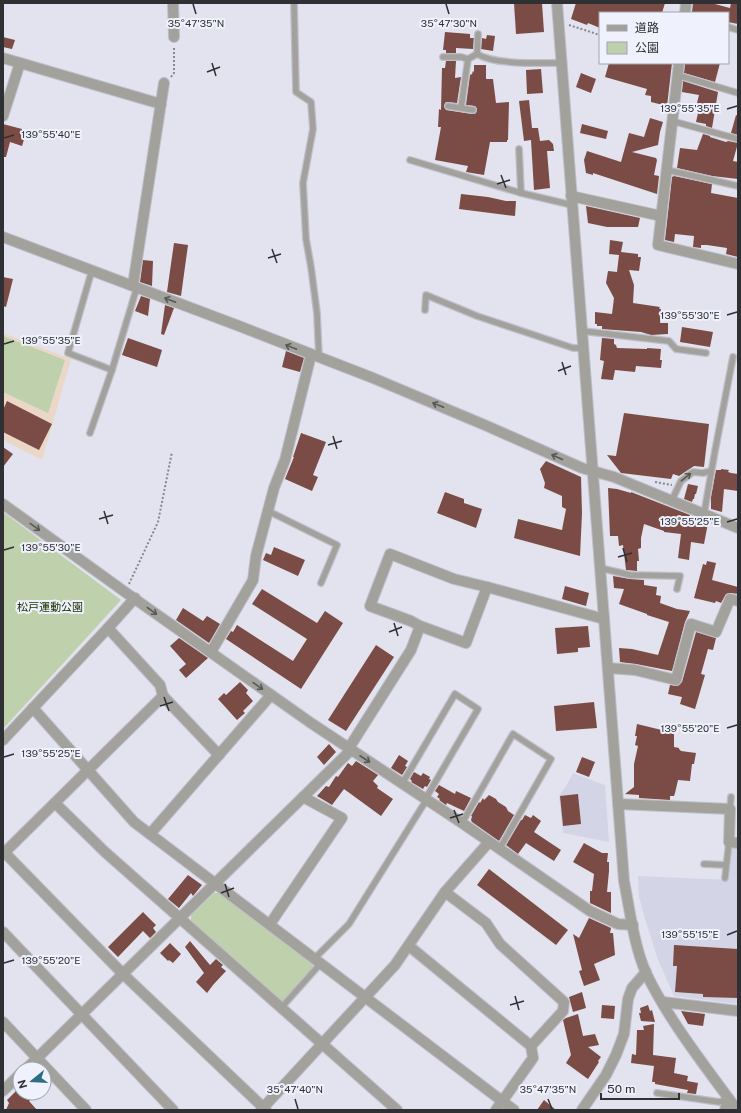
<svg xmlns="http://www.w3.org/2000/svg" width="741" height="1113" font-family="'Public Sans','Noto Sans JP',sans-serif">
<rect width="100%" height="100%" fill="#e2e3ef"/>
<g fill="#d3d5e6">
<path d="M573,773l32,12 4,57 -46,-9 -4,-37 7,-10z"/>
<path d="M731,848h7v156l-64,-8 -16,-36 -12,-38 -7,-25 -1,-21 90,4z"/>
</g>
<path fill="#ead7c7" d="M3,333l68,26 -29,101 -39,-20z"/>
<g fill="#bfd0ac">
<path d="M3,336l62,24 -17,53 -45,-21z"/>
<path d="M3,512l118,88 -118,129z"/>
<path d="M214,893h7l91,69 1,6 -30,33 -3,1 -89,-79v-8z"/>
</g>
<g fill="#7a4c45">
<path d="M514,3h28l2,29 -28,2z"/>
<path d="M576,3h89l-3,10h-62v15l-12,-5 -1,2 -16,-6z"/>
<path d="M693,3h18l19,5 1,-5h7v21l-10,-2v-9l-36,-1z"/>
<path d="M445,32l25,2v4h4l-1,11 -17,-1v5h-10v-3h-3z"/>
<path d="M487,35l8,1 -2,15 -12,-2 1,-11 4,1z"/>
<path d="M3,37l12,3 -3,9 -9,-2z"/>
<path d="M446,61h10l-1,17 6,-1 -4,26 -11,-1 -2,4 2,4 26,4 4,-2 1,-3 -2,-3 -9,-1 4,-30 2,-1 1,-3 1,1v-7h12v14h7l3,24 13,-1 -1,38h-1v2h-17l-6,33 -18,-3 2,-6 -33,-6 6,-33h-3l1,-18 2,1 1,-42h3z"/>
<path d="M609,63h63l-5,43 -16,-4v-6l-6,-1 2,-6 -42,-12z"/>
<path d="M685,63h35l-5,19 -31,-9z"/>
<path d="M541,69l2,24 -16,1 -1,-24z"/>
<path d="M581,73l15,6 -5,14 -15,-6z"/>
<path d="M683,81l35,11 -6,36 -6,-2v-2l-10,-2 4,-18 -3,-1 2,-8 -17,-3z"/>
<path d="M529,100l3,28h6l2,13 9,-1 4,4 1,7h-7l3,37 -16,2 -3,-50 -7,1 -5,-40z"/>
<path d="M736,115l2,1v19l-7,-2z"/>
<path d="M650,118l13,4 -3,10 -2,13 -26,7 24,6 1,2 -3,15 5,1 -2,18 -64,-21v2l-7,-2 -2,-13 3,-9 34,11 8,-29 15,4z"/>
<path d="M3,124l19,5v3l4,1 -4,13 -12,-4 -4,15h-3z"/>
<path d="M582,124l26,7 -2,8 -26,-6z"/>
<path d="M703,134l7,2v1l16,5 2,-1 10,2 -5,18 5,1v17l-26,-3 -35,-8 3,-20 17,2z"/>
<path d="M674,176l38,8 -1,9 27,5v59l-12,-3 1,-6 -20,-3h-6v3l-8,-1 1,-11 -19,-2 -1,8 -9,-2 7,-63z"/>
<path d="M461,194l27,3 18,4h10l-1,15 -56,-7z"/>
<path d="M586,206l54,12 -2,9h-31l-19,-4z"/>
<path d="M610,240l13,2 -2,10 17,2v3h3l-2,14 -10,-1 5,15 -1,18 27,4 -1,2h2l-1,14h8v11l-17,1 -10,-3 -39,-3v-3h-5v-2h-2v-12l17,2 2,-16 -8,-15 2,-12 9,1 2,-17 -10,-1z"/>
<path d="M174,243l14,2 -7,51 -14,-4z"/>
<path d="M143,260l10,1 -1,25 -12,-4z"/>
<path d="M3,277l10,2 -7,28 -3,-1z"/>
<path d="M141,296l9,3 -2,17 -13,-5z"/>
<path d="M165,305l9,3 -10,27 -3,-1z"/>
<path d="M682,327l31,5 -3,15 -30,-5z"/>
<path d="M128,338l34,12 -5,17 -35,-12z"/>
<path d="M602,338l12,1v5l2,1 1,3 30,1v-1l14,1 -1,11h2l-1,8 -25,-2 -1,6 -20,-2 -2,10 -12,-1 3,-18 -4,-1z"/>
<path d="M286,351l18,7 -4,14 -18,-5z"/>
<path d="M7,401l45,23 -13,26 -36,-18v-22z"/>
<path d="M624,413l85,11 -5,43 -10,-1 -15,10 -6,-2 -2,5 -50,-6 -14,-18 9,1z"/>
<path d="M301,433l25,9 -13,33 5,2 -6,14 -27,-12 9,-22h-1z"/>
<path d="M3,447l10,7 -10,13z"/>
<path d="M546,461l35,16 1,36 -2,43 -66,-18 4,-19 44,11 4,-21 -4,-2v-11l-18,-8 1,-5 -5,-14z"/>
<path d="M721,469l8,1 -1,2 3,1 7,1v17l-14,-2 -2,23 -11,-3v-12l5,-27h5z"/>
<path d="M688,484l10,2 -2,8h-1l-1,5h-1l-1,3 -8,-3z"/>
<path d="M608,488l9,1 14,4v-1l59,23 -1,3 19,5 -4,21 -13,-2 -2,18 -11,-2 3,-24 -17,-2v-1l-20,-7 -3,14v10l-3,1 1,12h-2v10l-11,-1 -3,-25 -4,1 -1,-10h-8z"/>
<path d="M445,492l19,7v4l18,6 -6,19 -39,-15z"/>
<path d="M274,547l31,13 -7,16 -35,-16 3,-7 5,2z"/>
<path d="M707,561l9,2 -4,17 26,7v7l-7,-1 -5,1 -5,9 -5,-2 -1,2 -21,-5 9,-34 3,1z"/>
<path d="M613,576l17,3 14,1v5l13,2 -1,8 5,1 -1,7 17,6 13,2 -5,11 -13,49 -36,-7 -16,-2 -1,-14 13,1 26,6 11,-33 -22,-7v-1l-28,-10 5,-15 -10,-1z"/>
<path d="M565,586l24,7 -3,13 -24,-7z"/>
<path d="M262,589l55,34 8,-12 18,12 -42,66 -75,-50 5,-8 2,1 4,-7 56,36 14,-22 -55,-35z"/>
<path d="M183,608l20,13 4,-5 13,8 -11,19 -33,-23z"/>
<path d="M588,626l2,21 -12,1v4l-21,2 -2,-26z"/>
<path d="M696,632l20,6 -3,12 -5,-1 -7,25 4,1 -10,34 -15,-5 2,-7 -14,-3 2,-9 7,1 5,-4z"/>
<path d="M179,638l29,20 -22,20 -7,-8 7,-6 -16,-18z"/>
<path d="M376,645l18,12 -48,74 -18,-11z"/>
<path d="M240,682l8,8 -2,3 7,8 -10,10 2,2 -8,7 -19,-21 6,-6 2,2z"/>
<path d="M594,702l3,26 -41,3 -2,-25z"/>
<path d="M637,724l37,9v14l5,1v1l2,2 15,2 -2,11h-2l-2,17 -12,-1 -3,13 -1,3h-4v4l-31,-2v-3l-14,-1 9,-7v-23l4,-18 -3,-1 2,-9h-2z"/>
<path d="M329,744l7,8 -12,13 -7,-8z"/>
<path d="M399,755l9,6 -3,5 2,1 -5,8 -11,-7z"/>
<path d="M582,757l13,5 -6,15 -13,-5z"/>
<path d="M356,761l22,14 -5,6 5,5 -1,2 16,11 -12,17 -37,-27 -12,16 -15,-9 9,-10 3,1 7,-11 2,1 10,-14 4,3z"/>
<path d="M414,772l7,4 2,-3 7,4 -1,2 2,1 -4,7 -2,-1 -2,3 -12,-7 1,-1 -2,-2z"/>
<path d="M439,785l16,9 1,-3 15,7 -7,13 -17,-8 -1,2 -7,-5 1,-1 -3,-2 2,-3 -4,-3z"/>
<path d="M578,794l3,30 -18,2 -3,-30z"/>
<path d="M489,795l7,4 2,3 8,5 2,4 6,4 -15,26 -27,-19 -1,-2 1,-4h-1l8,-14 1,1 3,-5 1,2z"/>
<path d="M525,815l6,3 2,-3 8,6 -7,11 27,18 -7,11 -28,-18 -8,11 -12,-9 15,-25h1z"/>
<path d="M584,843l18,10h6l-1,9h2v9l-2,21h4v21l-21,-10v-12h2l2,-17 -21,-12z"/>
<path d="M489,869l79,61 -12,15 -79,-60z"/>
<path d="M188,875l14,10 -9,11 -2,-3 -12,15 -11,-9z"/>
<path d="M143,912l13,13 -3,3 3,4 -6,6 -7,-7 -25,26 -10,-10z"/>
<path d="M589,918l22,10 -1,5h3l2,22 -21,9 6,16 -16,6 -5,-15 3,-1 -9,-36 6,4z"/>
<path d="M190,941l20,24 6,-6 7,6 -2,2 5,4 -13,14 -6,8 -11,-11 8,-9 -19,-26z"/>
<path d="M170,943l11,11 -8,9 -4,-3 -1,1 -8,-8z"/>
<path d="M674,945l64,4v49l-35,-1v-3l-28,-2 2,-26h-4z"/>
<path d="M582,992l4,16 -13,4 -4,-15z"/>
<path d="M602,1005l13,1 -1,13 -13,-1z"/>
<path d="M648,1005l2,6 2,-1 3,12 -14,-1 -2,-8h2l-1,-5z"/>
<path d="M681,1011l24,3 -2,12 -15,-2z"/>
<path d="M578,1014l5,22 12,-2 4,11 -11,2 13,10 -3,4 1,1 -11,17 -22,-16 5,-8 -8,-35 3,-2z"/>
<path d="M654,1024l-1,31 23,3 -2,15 14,3 -1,5 11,2 -2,11 -9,-1 1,-3 -33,-6v-2h-3l2,-16 -23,-3 1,-9 4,1 1,-25h7l-1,-4z"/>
<path d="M20,1087v6h18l-9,8 8,9h-31l3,-7 -2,-3z"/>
<path d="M544,1100l12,10h-19z"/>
</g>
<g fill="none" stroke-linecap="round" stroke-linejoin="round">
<defs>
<g id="service">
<path d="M294,3l2,89 15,10 2,27 -10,54 3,56 5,28 6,46 2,45"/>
<path d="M728,27l10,3"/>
<path d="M477,54l1,-20"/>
<path d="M443,57h18l7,2"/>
<path d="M677,75l61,18"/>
<path d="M448,106l25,4"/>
<path d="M461,108l7,-49 9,-5c18,11 62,9 84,9"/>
<path d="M672,121l66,18"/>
<path d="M519,149l2,44"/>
<path d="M410,160l111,33 51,12"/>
<path d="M667,170l71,16"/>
<path d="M92,270l-24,83 44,17"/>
<path d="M425,310l1,-15 51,21 96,32h10"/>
<path d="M582,331l87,10 7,8 30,4"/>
<path d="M90,433l22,-63 25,-83"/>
<path d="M672,500l9,-19 12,-9 10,1 8,-2"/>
<path d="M268,511l69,34 -16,38"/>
<path d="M704,514l11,-63 18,-94"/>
<path d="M600,568l30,7 50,1 -3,13"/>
<path d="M402,784l53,-90 23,15 -52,89"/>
<path d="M730,809l1,-12"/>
<path d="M462,823l51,-89 38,25 -51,89"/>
<path d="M704,864l22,1"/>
<path d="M725,878l4,-36"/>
<path d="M315,958l34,-34 78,-125"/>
<path d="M281,1008l40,-45"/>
<path d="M657,1093l62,9 9,-3"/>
</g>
<g id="minor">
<path d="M173,3l1,34"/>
<path d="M685,13l1,-10"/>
<path d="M3,58l158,46"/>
<path d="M679,63l-21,182 80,19"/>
<path d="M3,116l17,-53"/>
<path d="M571,196l90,20"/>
<path d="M3,237l236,89 134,52 114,48 95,42 32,9 124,51"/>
<path d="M133,285l31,-202"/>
<path d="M3,504l122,88 186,131 151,100 128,88 28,13 15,1"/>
<path d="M487,587l117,32"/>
<path d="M108,628l52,57 3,11 56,59"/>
<path d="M211,652l42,-72 3,-24 18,-68 11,-28 26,-105"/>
<path d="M608,668l27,2 41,10 15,-56 25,8 14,-33 8,2"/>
<path d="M33,708l101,114 380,288"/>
<path d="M349,748l62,-98 9,-24 46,17 21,-56 -33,-8 -64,-25 -20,52 41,15 9,5"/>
<path d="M55,803l50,49 292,258"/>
<path d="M618,804l112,5 -1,33 9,1"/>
<path d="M150,834l121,-139"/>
<path d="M3,851l120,123 143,136"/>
<path d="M3,854l160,-158"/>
<path d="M445,892l41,31 14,21 64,58 -1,9 -32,35"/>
<path d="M270,924l72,-106 -39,-21"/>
<path d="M3,932l170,178"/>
<path d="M409,946l122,100 2,12 -37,52"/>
<path d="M663,1002l75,9"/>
<path d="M3,1022l83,88"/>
<path d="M261,1110l134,-145 50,-73 44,-50"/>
<path d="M725,1110l3,-12"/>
</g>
<g id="tertiary">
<path d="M557,3l67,878c6,30 10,65 22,92 23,48 60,94 91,137"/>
<path d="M3,740l105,-112 27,-30"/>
<path d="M26,1069l325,-319"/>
<path d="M3,1091l17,-17"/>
<path d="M582,1110l24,-35 10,-20 8,-21 4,-35 4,-11 14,-16"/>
</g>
</defs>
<use href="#service" stroke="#bebfca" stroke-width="8"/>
<use href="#minor" stroke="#bebfca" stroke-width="12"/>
<use href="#tertiary" stroke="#bebfca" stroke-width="12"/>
<g stroke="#86878f" stroke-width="2" stroke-dasharray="2 2" stroke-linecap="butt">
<path d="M569,25l31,10"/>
<path d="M171,77l3,-4v-27"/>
<path d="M655,482l17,3"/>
<path d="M129,584l29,-62 14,-70"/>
</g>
<use href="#service" stroke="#a2a19c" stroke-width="5.5"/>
<use href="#minor" stroke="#a2a19c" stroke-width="10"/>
<use href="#tertiary" stroke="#a2a19c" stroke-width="10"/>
</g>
<defs><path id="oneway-shaft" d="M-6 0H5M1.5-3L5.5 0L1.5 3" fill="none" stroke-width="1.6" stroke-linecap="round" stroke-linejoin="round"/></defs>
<g stroke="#575858">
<use href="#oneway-shaft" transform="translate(170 300) rotate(-159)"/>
<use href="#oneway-shaft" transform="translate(291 347) rotate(-158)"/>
<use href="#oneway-shaft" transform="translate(438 405) rotate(-158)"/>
<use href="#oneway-shaft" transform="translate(557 457) rotate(-156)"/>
<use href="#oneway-shaft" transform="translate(686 477) rotate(-39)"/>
<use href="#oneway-shaft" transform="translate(35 527) rotate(36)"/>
<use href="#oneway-shaft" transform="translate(152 611) rotate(36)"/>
<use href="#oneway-shaft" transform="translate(258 686) rotate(35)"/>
<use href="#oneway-shaft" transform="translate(365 759) rotate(33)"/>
</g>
<path fill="none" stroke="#2f3034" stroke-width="1.5" d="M193,4l3,10M446,4l3,10M212,63l4,13M207,72l13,-5M727,109l10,-3M4,138l10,-3M501,175l5,13M497,184l13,-4M272,249l5,14M268,258l13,-4M727,315l10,-3M4,344l10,-3M562,362l4,13M558,371l13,-5M333,436l4,13M328,445l14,-4M104,511l4,13M99,519l14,-4M727,522l10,-3M623,548l4,14M4,550l10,-3M618,557l14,-4M394,623l4,13M389,632l13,-5M164,697l5,14M160,706l13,-4M727,728l10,-3M4,757l10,-3M454,810l5,13M450,818l13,-4M225,884l4,13M221,893l13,-5M727,935l10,-4M4,963l10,-3M515,996l4,14M510,1005l14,-4M295,1099l3,10M548,1099l4,10"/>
<g text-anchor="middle" stroke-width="4" stroke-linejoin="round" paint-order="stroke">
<g font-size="11" fill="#213302" stroke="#eff1fc">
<text x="50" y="611">松戸運動公園</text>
</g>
</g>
<g font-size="10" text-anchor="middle" fill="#2f3034" stroke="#eff1fc" stroke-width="4" stroke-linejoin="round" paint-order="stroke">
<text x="196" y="27">35°47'35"N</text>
<text x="449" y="27">35°47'30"N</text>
<text x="690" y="112">139°55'35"E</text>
<text x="51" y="138">139°55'40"E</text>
<text x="690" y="319">139°55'30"E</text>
<text x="51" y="344">139°55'35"E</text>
<text x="690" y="525">139°55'25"E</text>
<text x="51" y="551">139°55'30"E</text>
<text x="690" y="732">139°55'20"E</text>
<text x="51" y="757">139°55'25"E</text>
<text x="690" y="938">139°55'15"E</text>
<text x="51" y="964">139°55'20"E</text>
<text x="295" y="1093">35°47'40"N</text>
<text x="548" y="1093">35°47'35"N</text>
</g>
<rect width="741" height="1113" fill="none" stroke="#2f3034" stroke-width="8"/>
<rect x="599" y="12" width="130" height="52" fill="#eff1fc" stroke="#a2a4ac"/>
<rect x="607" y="25" width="20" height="6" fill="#a2a19c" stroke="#a2a4ac"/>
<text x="635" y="32" font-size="12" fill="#2f3034">道路</text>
<rect x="607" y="42" width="20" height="12" fill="#bfd0ac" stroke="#a2a4ac"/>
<text x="635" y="52" font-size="12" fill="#2f3034">公園</text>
<g transform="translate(32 1081) rotate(252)"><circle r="19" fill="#eff1fc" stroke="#a2a4ac"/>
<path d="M0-3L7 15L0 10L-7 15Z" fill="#2d6d81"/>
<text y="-6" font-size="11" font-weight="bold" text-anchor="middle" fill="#2f3034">N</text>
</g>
<path d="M601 1093v6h78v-6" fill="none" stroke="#2f3034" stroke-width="2"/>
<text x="607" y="1093" font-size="12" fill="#2f3034" stroke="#eff1fc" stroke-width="3" paint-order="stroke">50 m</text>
</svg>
